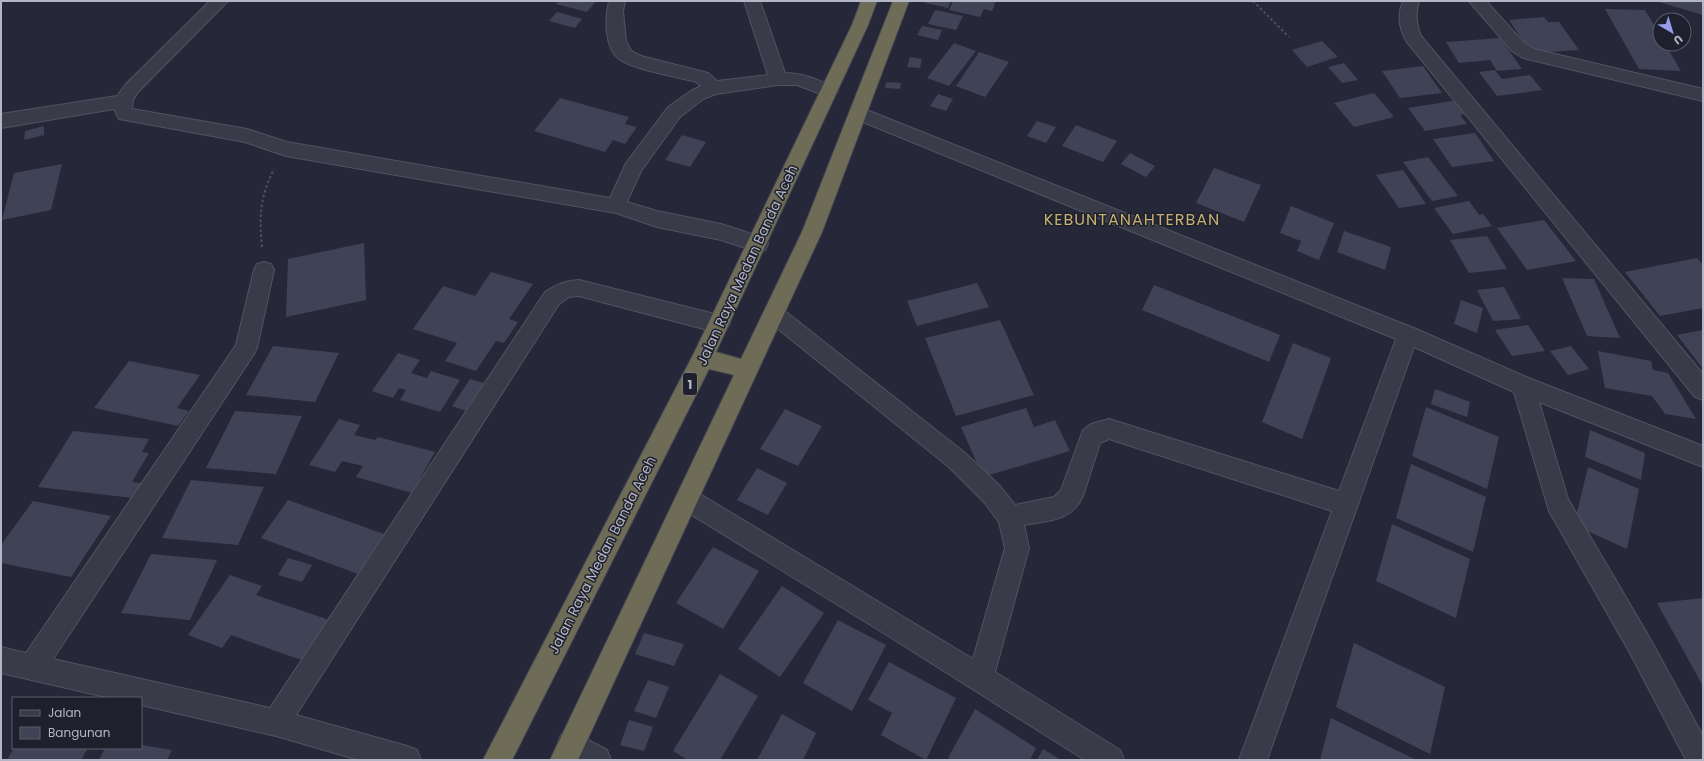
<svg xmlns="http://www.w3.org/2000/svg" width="1704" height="761" font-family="Poppins,sans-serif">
<rect width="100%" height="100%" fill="#262839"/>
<g fill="#404256">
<path d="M559,1h37l-9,11 -31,-8z"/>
<path d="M925,1h26l-3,7 -23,-5z"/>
<path d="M953,1h43l-4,10 -8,-2 -4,8 -31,-7z"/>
<path d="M1656,1h47v14z"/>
<path d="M1605,9l40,1 15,25v9h5l16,27 -42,-2z"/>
<path d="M935,10l28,6 -7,14 -28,-6z"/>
<path d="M557,12l25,7 -7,9 -26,-7z"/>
<path d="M1544,17l4,5h11l20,28 -48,3 -22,-33z"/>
<path d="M922,26l20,4 -4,10 -21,-5z"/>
<path d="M1500,38l22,31 -25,2 -7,-11 -31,3 -13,-21z"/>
<path d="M1322,41l16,16 -31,10 -15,-17z"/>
<path d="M954,43l22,8 -27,35 -22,-8z"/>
<path d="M979,52l30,10 -24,35 -29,-11z"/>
<path d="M910,57l12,2 -2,9 -13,-1z"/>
<path d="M1344,63l14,17 -16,3 -14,-16z"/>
<path d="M1423,66l19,27 -42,5 -18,-27z"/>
<path d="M1495,70l7,9 28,-4 12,15 -45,6 -18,-24z"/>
<path d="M886,82l15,1 -1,6 -15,-1z"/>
<path d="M1374,93l20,24 -40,10 -20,-24z"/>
<path d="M938,94l15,5 -7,12 -16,-5z"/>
<path d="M560,98l69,19 -4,7 12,3 -12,17 -12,-4 -8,12 -71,-21z"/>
<path d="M1458,100l10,13 -8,2 7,9 -42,7 -17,-23z"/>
<path d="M1037,121l19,6 -10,16 -19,-7z"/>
<path d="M1076,125l41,16 -14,21 -41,-16z"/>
<path d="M44,126v9l-20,5 1,-9z"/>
<path d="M1475,133l19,28 -42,6 -19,-28z"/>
<path d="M682,135l24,7 -16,25 -25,-7z"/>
<path d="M1130,153l25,13 -9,11 -25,-13z"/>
<path d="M1428,157l30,39 -26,5 -29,-39z"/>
<path d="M62,164l-11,46 -49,10 12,-47z"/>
<path d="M1214,168l47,17 -17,37 -48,-19z"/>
<path d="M1403,170l23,34 -27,4 -23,-33z"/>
<path d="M1469,201l10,14 4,-1 9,12 -39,8 -19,-26z"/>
<path d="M1291,206l43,17 -15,37 -22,-9 4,-10 -21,-8z"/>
<path d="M1544,220l32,41 -49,9 -30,-42z"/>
<path d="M1344,231l47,16 -6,23 -48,-18z"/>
<path d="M1487,236l20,33 -38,4 -19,-33z"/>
<path d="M364,243l2,57 -80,17 2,-58z"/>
<path d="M1697,258l6,7v43l-43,8 -35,-44z"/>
<path d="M491,272l42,12 -24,35 9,3 -14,21 -8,-2 -20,30 -31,-10 12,-18 -44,-14 30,-43 32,10z"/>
<path d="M1562,278l32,1 26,59 -33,-2z"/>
<path d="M977,283l12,24 -72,19 -10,-25z"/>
<path d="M1154,285l126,50 -11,27 -127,-52z"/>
<path d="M1504,287l17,32 -28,2 -16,-31z"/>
<path d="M1461,300l22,8 -6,25 -23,-9z"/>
<path d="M1000,320l34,75 -78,21 -31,-78z"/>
<path d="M1528,325l17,26 -33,5 -17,-26z"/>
<path d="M1703,330v39l-26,-34z"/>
<path d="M1293,343l38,15 -29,81 -40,-17z"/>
<path d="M273,346l66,7 -24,49 -69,-7z"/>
<path d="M1571,346l18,23 -21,6 -18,-24z"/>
<path d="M1598,351l53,10 2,9 15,3 28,46 -31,-5 -13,-18 -47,-8z"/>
<path d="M398,353l22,7 -9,13 16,5 4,-7 29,9 -20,32 -40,-12 6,-10 -7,-2 -6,10 -21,-7z"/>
<path d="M129,361l71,14 -23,33 12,3 -11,15 -84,-18z"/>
<path d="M470,379l14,4 -18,28 -14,-5z"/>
<path d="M1435,389l35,13 -3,15 -36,-13z"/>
<path d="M1426,407l73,30 -12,52 -75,-33z"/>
<path d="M1026,408l8,19 21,-7 15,31 -87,26 -22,-50z"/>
<path d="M785,409l37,17 -24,40 -38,-17z"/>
<path d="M235,411l67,5 -26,58 -70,-6z"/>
<path d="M339,419l21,6 -6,10 21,5 3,-3 57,15 -23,41 -56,-16 7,-11 -21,-5 -7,11 -26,-7z"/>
<path d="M1590,430l55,23 -4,27 -56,-23z"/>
<path d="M73,431l76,8 -7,13 7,1 -17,29 10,1 -9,15 -95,-11z"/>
<path d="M1411,464l75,33 -13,55 -77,-34z"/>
<path d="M1588,467l51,22 -12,60 -53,-24z"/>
<path d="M757,468l30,15 -19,32 -31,-15z"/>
<path d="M191,480l73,7 -26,58 -76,-7z"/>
<path d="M288,500l96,34 -26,40 -97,-36z"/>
<path d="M33,501l78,15 -40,61 -70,-14v-18z"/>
<path d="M1392,524l78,35 -14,59 -80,-37z"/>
<path d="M713,547l46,24 -36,58 -47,-26z"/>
<path d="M151,554l66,6 -27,60 -69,-7z"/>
<path d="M288,558l24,7 -10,17 -24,-7z"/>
<path d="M230,575l32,11 -6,9 73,25 -25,41 -73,-26 -9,13 -34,-13z"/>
<path d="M782,586l42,27 -44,64 -42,-28z"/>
<path d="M1703,598v88l-46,-83z"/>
<path d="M838,620l48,25 -34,66 -49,-28z"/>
<path d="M644,633l40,11 -10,22 -39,-12z"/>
<path d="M1354,643l91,44 -15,67 -94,-47z"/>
<path d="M889,662l67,36 -30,62 -45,-25 11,-22 -24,-13z"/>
<path d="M720,674l38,22 -38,64h-32l-15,-9z"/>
<path d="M648,680l21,7 -13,31 -22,-7z"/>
<path d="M975,709l61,39 -6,12h-79l-3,-2z"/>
<path d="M782,714l34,19 -13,27h-46z"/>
<path d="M1331,718l85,42h-96z"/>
<path d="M629,720l24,7 -9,24 -24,-6z"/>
<path d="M141,745l31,5 -5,10h-68l6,-12h36z"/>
<path d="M14,748h74l-7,12h-74z"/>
<path d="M1043,749l18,11h-24z"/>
</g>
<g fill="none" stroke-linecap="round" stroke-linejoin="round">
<defs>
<g id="minor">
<path d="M210,1h18l-90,91 -5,8 -1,9 115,20 40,13 323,56 16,-35 42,-56 23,-16 10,-5 -5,-4c-17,-5 -65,-13 -77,-23 -15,-12 -14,-41 -10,-58h16l-2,10 3,30 5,10 10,5 67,17 9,8 51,-6 -24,-74h16l25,72c18,0 33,7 50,14l3,4 -3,4 -6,2 -32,-12h-19l-62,9 -13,5 -23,18 -39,54 -14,31 30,9 64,13 44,14 3,6 -3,6 -7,2 -37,-12 -64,-13 -41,-14 -330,-57 -41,-14 -120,-22 -6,-1 -5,-10 -113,19v-14l116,-18 9,-12z"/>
<path d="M1403,1h16c-4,12 -3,23 2,35l282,338v26l-8,-3 -288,-355c-8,-13 -10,-27 -4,-41z"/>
<path d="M1469,1h17l38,42 10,6 169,40v12l-180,-43 -11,-7z"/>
<path d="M859,107l557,222 115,50 172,67v21l-164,-65 29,97 80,136 55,101v24h-17l-56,-107 -81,-142 -35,-119 -100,-45 -147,413h-28l93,-249 -223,-72 -9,4 -17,53c-12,26 -34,24 -59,29l5,23 -34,124 125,78 4,10h-39l-195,-123 -211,-130 -4,-8 4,-8 8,-3 8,3 278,168 32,-111 -6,-26 -15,-20 -35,-35 -182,-147 -4,-6 4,-6 7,-3 7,3 184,145 35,33 15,19 39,-8 7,-7 22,-60 8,-6 18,-5 230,72 57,-152 -543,-221 -3,-5 3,-5z"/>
<path d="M264,262l7,2 3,6 -17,78 -3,6 -201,305 217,49 275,-416c12,-8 20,-11 34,-12l140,35 7,3 4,6 -4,6 -7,3 -140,-37 -10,1 -10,7 -263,411 111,31 10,4 4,10h-62l-83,-24 -135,-31v-7h-31l-109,-25v-26l25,6 210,-308 18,-75 3,-6z"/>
<path d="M571,731l36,19 4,10h-40l-10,-5 -4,-10 4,-10z"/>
</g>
<path id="highway" d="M861,1h16l-9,24 -152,327 25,7 61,-127 91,-231h16l-87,231 -244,528h-28l184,-385 -25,-6 -197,391h-29l211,-407 158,-328z"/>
</defs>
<use href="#minor" stroke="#515361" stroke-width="2"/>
<use href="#highway" stroke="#414351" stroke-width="2"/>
<g stroke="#49545b" stroke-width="2" stroke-dasharray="2.5 2.5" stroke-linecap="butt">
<path d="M1253,1l36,36"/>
<path d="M262,247c-3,-31 -2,-50 12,-78"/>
</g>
<use href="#minor" fill="#393b49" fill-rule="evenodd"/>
<use href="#highway" fill="#6e6c57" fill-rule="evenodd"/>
</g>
<g text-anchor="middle" stroke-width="3" stroke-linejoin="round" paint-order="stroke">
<rect fill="#1e202e" stroke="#888998" stroke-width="1" x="683" y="373" width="14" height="22" rx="3"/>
<g font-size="13" font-weight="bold" fill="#b5b6c5">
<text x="690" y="389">1</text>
</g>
<g font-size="14" fill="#b5b6c5" stroke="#1e202e">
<text transform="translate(747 265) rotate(-65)" y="5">Jalan Raya Medan Banda Aceh</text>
<text transform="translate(602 555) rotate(-63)" y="5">Jalan Raya Medan Banda Aceh</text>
</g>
<g font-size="16" letter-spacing="1" fill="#c6af6f" stroke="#1e202e">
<text x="1132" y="225">KEBUNTANAHTERBAN</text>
</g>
</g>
<rect width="1704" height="761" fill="none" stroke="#b5b6c5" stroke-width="4"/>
<rect x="12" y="697" width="130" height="52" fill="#1e202e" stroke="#5a5c6a"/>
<rect x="20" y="710" width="20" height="6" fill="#393b49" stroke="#5a5c6a"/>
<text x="48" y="717" font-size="12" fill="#b5b6c5">Jalan</text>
<rect x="20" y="727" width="20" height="12" fill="#404256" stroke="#5a5c6a"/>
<text x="48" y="737" font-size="12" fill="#b5b6c5">Bangunan</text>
<g transform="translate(1672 32) rotate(142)"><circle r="19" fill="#1e202e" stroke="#5a5c6a"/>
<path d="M0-3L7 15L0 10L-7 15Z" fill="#959cea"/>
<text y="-6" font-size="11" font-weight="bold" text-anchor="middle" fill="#b5b6c5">U</text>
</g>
</svg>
